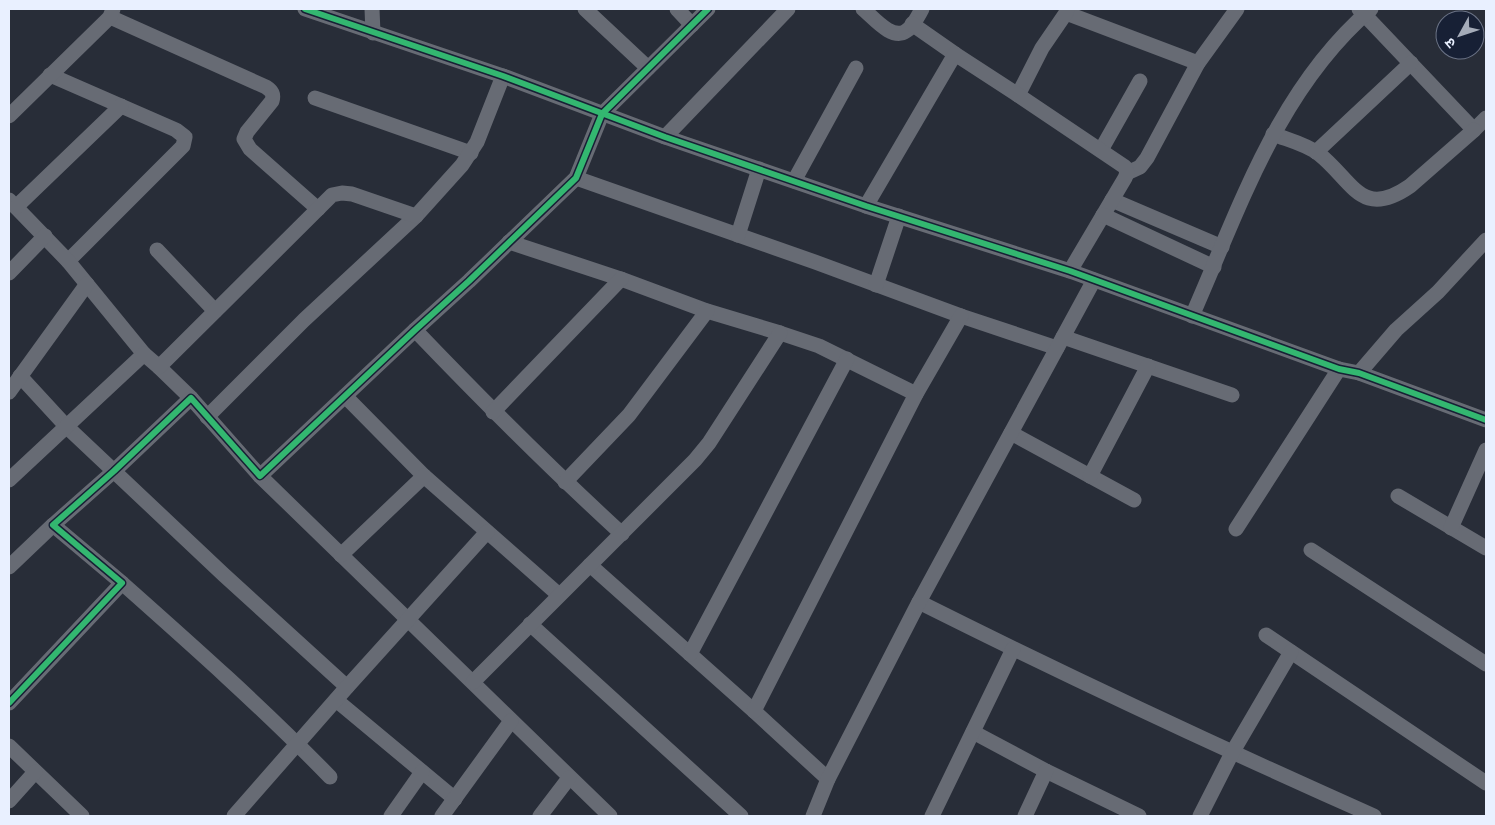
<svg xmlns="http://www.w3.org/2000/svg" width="1495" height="825" font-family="Roboto,'Noto Sans Devanagari',sans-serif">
<rect width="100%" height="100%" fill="#282d38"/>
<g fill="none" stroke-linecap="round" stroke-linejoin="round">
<g stroke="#676b74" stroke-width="15">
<path d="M305,9l198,67 162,61 201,69 204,65 269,98 20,4 127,47"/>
<path d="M372,9l1,24"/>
<path d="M585,9l63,59"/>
<path d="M677,9l15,16"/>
<path d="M863,9c10,8 29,32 43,22 7,-4 12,-15 16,-22"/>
<path d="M1359,9l115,121 12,-12"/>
<path d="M1066,13l132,50"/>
<path d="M110,17l156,70c6,4 8,7 6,14l-25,31 -3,7 6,10 68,60"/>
<path d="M912,24l43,30"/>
<path d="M50,75l126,55 9,7 -2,9 -115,115"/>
<path d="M1018,95l24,-47 24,-35 1,-4"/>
<path d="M315,98l156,55"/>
<path d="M9,116l101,-99 3,-8"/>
<path d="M1273,134c15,6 33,10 46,20 34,27 42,66 91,32l64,-56"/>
<path d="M665,137l123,-128"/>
<path d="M1101,150l39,-69"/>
<path d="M1316,152l95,-89"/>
<path d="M1127,173l13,-6 7,-9 51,-95 39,-54"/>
<path d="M576,178l239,84 146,54 96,32"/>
<path d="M794,181l62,-113"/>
<path d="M9,200l59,61 76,93"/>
<path d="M1112,200l110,47"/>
<path d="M866,206l89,-152 63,41 107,72 2,6 -2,5 -55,93"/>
<path d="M16,207l105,-101"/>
<path d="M1103,215l111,52"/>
<path d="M738,235l21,-66"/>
<path d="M509,242l112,37 86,32 73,22 39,13 97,48"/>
<path d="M157,250l58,61"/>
<path d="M9,273l36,-37"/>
<path d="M876,285l23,-69"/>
<path d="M1192,316c48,-109 86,-227 179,-307"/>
<path d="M415,330c67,70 135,138 207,204"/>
<path d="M1063,337l169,58"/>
<path d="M159,367l32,31"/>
<path d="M1359,373l37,-43 42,-38 48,-52"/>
<path d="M20,376l46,50 158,149 123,112"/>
<path d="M9,392l78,-108"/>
<path d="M345,396l79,80 135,119"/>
<path d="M493,412l128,-133"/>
<path d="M207,417l97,-97 112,-104 46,-51 15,-23 26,-66"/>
<path d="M1011,433l123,67"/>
<path d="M260,476l350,340"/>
<path d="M1090,476l58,-110"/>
<path d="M9,480l135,-126 15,13 173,-172 10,-2 10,1 64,22"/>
<path d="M565,482l64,-67 78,-104"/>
<path d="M1398,496l88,52"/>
<path d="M1451,528l35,-78"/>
<path d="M1236,529l103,-160"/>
<path d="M1311,550l175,114"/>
<path d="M341,555l83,-79"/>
<path d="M590,565l164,146 74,68"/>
<path d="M9,567l44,-42"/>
<path d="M122,583c71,63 142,126 208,194"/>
<path d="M919,602c150,75 302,146 455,214"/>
<path d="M530,624l211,192"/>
<path d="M1266,635l220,148"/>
<path d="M690,654l157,-295"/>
<path d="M473,682l222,-222 14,-17 71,-110"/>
<path d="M336,700l119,99"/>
<path d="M9,703l113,-120 -69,-58 61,-54 77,-73 69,78 155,-146 54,-49 107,-103 26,-64 106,-105"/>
<path d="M754,711l162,-317 45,-78"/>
<path d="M973,732l73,39 93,45"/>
<path d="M9,746l73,70"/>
<path d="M9,801l26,-29"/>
<path d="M234,816l113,-129 140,-155"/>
<path d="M391,816l31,-44"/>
<path d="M442,816l69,-95"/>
<path d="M540,816l29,-38"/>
<path d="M813,816l15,-37 91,-177 175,-322"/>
<path d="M932,816l81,-167"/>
<path d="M1025,816l21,-45"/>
<path d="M1200,816l32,-63 59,-101"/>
</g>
<defs>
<g id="cycleway">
<path d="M305,9l198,67 162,61 201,69 204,65 269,98 20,4 127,47"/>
<path d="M9,703l113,-120 -69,-58 61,-54 77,-73 69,78 155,-146 54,-49 107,-103 26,-64 106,-105"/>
</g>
</defs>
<use href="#cycleway" stroke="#172035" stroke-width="9"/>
<use href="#cycleway" stroke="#33b770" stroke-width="6"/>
</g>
<rect width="1495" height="825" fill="none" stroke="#e9f0ff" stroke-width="20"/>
<g transform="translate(1460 35) rotate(230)"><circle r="24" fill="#172035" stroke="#6b7386"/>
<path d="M0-4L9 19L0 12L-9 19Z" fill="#a5acb9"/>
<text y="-8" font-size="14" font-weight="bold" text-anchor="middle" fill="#e9f0ff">उ</text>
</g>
</svg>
